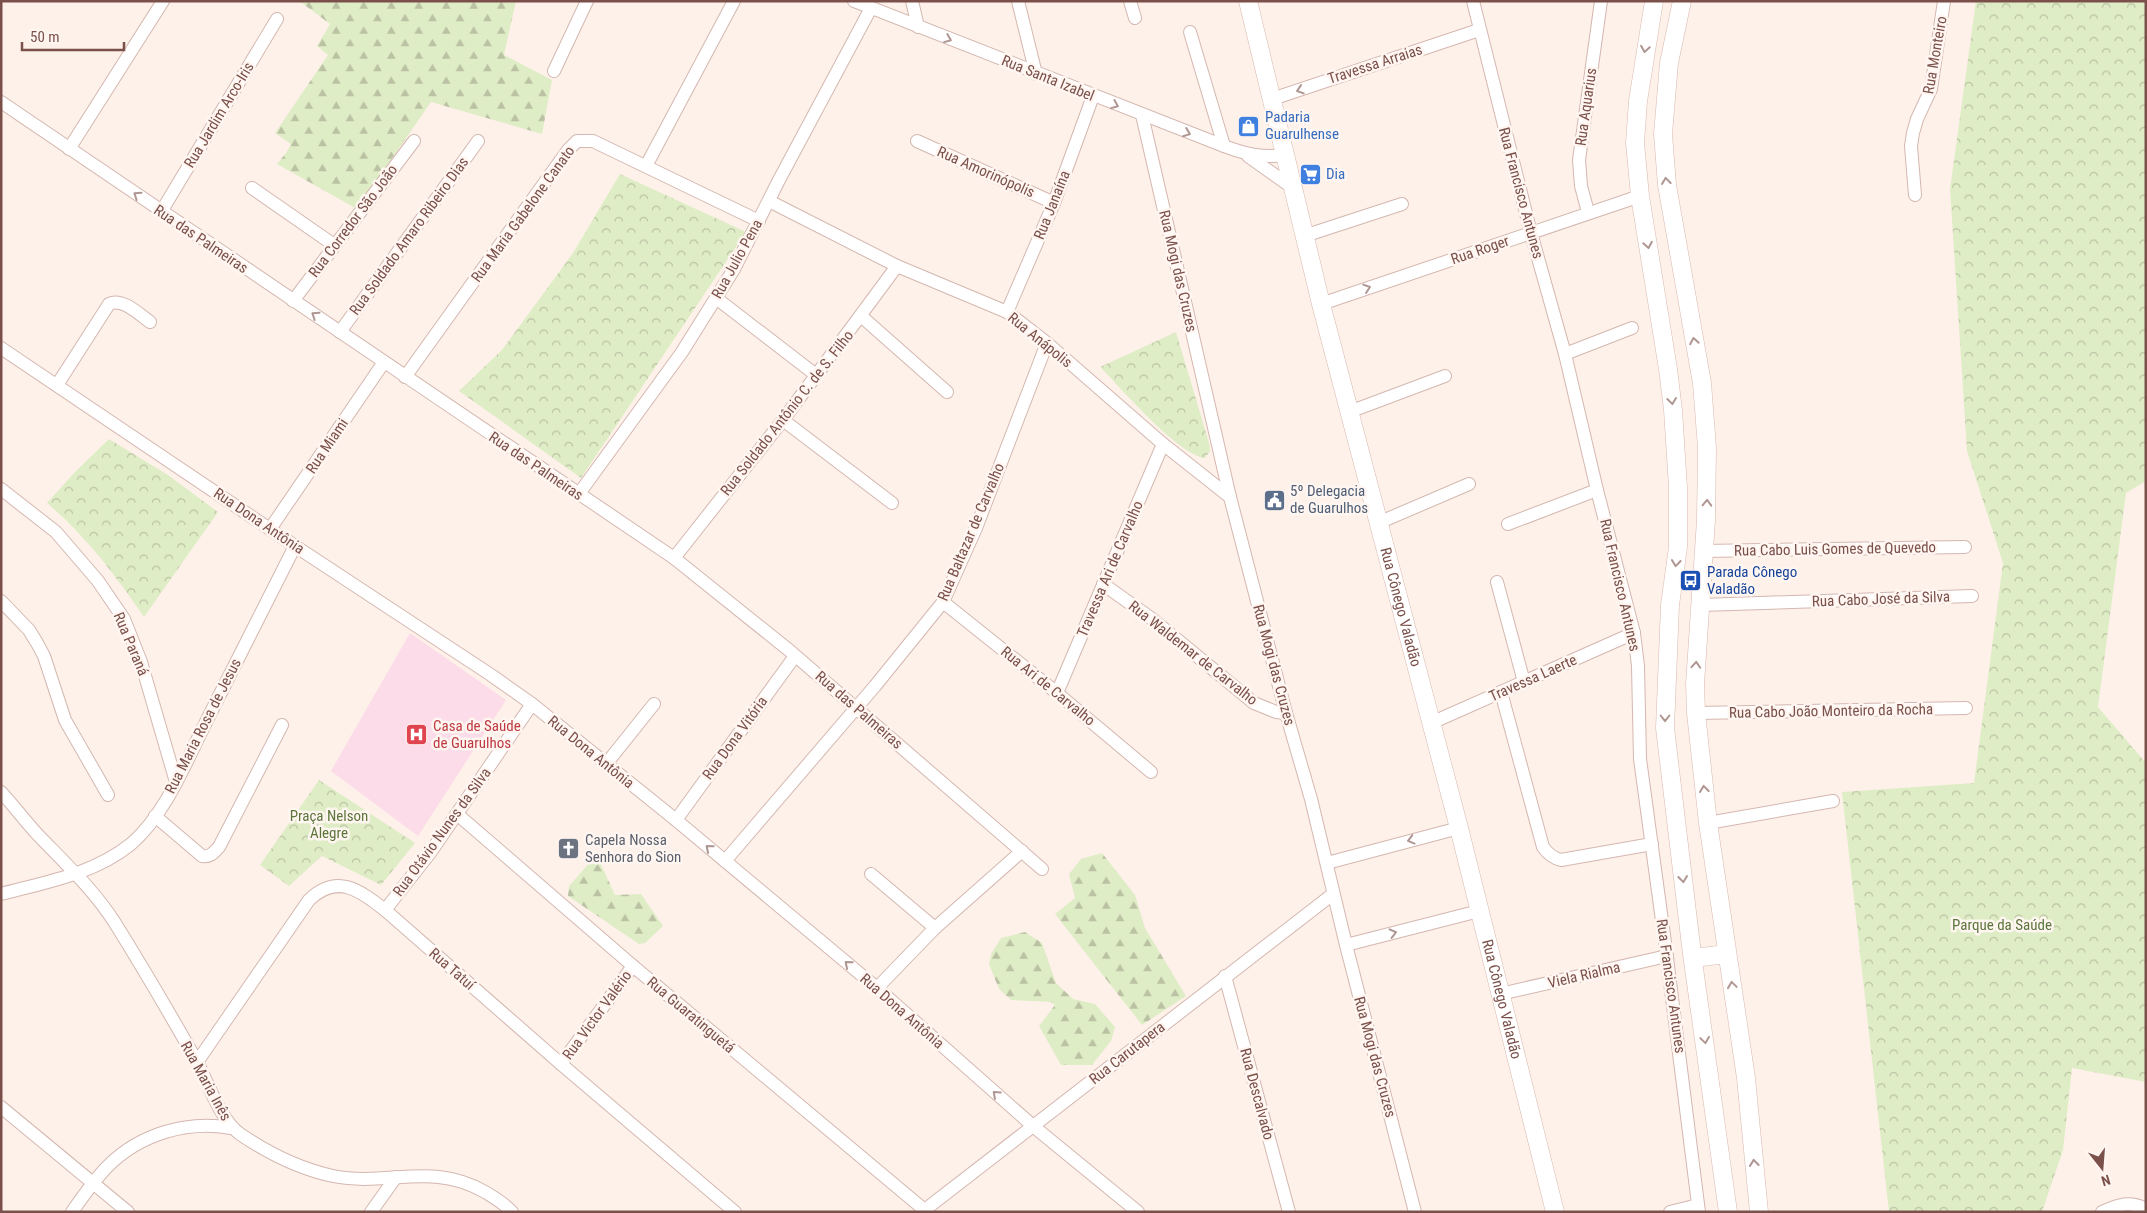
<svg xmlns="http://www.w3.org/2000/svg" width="2147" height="1213" font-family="'Roboto Condensed',sans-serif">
<defs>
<pattern id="forest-firs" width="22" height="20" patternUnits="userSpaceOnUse" patternTransform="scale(1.25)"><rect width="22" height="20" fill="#dfedc6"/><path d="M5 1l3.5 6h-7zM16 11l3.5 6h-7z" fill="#bac2a3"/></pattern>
<pattern id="park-crowns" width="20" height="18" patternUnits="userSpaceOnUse" patternTransform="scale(1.25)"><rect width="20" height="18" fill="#dfedc6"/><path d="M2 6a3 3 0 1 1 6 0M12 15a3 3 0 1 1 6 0" fill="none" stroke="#bac2a3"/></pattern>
</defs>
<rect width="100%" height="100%" fill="#fef1e9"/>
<path fill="#fcdce8" d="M410,633l96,67 -88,136 -87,-65z"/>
<g fill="url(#forest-firs)">
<path d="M293,1h223l-12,54 48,25 -10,54 -111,-32 -74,107 -80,-45 9,-11 5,-9 -16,-11 53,-78 -11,-9 13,-22 -28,-21z"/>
<path d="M1102,853l33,42 10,33 41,68 -44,29 -87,-111 20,-16 -6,-24 12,-15z"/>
<path d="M592,860h7l16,35 26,-1 22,32 -18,17 -6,1 -71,-48 1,-10z"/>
<path d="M1025,932l17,11 14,40 17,16 22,5 20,23 -4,14 -19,24h-31l-22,-39 16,-21 -4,-3 -40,-2 -12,-11 -10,-25 2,-10 10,-16z"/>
</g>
<g fill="url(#park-crowns)">
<path d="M1976,1h170v480l-20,12 -28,214 48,56v319l-74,-14 -9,82 -21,62h-153l-47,-420 132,-9 29,-220 -36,-112 -17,-262z"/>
<path d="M620,174l126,58 -165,246 -122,-87 43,-41 71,-97z"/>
<path d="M1176,332l33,111 1,8 -5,7c-27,-3 -84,-70 -105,-91z"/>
<path d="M109,439l59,36 50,37 -74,105c-28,-41 -59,-82 -97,-114l27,-30z"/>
<path d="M319,780l96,63 -34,42 -59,-29 -33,30 -29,-21z"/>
</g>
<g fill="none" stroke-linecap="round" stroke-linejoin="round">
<defs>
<g id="street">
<path d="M854,1l370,145c21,8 38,12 61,9"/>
<path d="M912,1l6,26"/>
<path d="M1018,1l18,73"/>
<path d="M1130,1l5,17"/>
<path d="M1473,1l58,232 34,121 32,136 37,143 4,33 2,93 26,191 33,262"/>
<path d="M1190,32l34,114"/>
<path d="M554,71l33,-70"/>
<path d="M1272,99l207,-69"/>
<path d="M1,102l673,456 116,93 252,218"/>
<path d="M1142,115l88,382 56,216 25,86 35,146 69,267"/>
<path d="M917,141l137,62"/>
<path d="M69,149l94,-148"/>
<path d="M1248,156l45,32"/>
<path d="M646,166l88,-165"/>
<path d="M252,188l82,57"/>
<path d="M1915,195l-4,-49 2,-13 4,-14 14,-30 13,-88"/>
<path d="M769,201l128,65 110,46 40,31 116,101 67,53"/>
<path d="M161,212l116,-193"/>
<path d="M1588,212l-7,-26 -2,-26 22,-159"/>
<path d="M1304,236l98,-32"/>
<path d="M716,298l100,77"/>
<path d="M293,301l121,-160"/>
<path d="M1321,304l319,-108"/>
<path d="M1007,312l47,-109 39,-107"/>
<path d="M861,316l86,76"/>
<path d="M340,332l138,-191"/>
<path d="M1,348l294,198 196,129 41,29 144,116 201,168 156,138 105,86"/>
<path d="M1565,354l67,-26"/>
<path d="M405,377l163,-227 9,-9h16l166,80"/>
<path d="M57,385l52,-81c13,-7 31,11 41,18"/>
<path d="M1349,412l96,-36"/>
<path d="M783,420l109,83"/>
<path d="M1,489l55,43 42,49 26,38 17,43 35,120"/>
<path d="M578,495l104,-143 52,-83 45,-89 92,-172"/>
<path d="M1378,523l91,-39"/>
<path d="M1508,524l89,-34"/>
<path d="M270,529l114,-167"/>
<path d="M1704,551l261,-4"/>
<path d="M674,558l109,-138 114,-154"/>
<path d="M1497,582l27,100"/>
<path d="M1103,584l49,35 102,84 22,9 10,1"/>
<path d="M1,601l28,29 8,13 7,13 21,64 43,75"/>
<path d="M943,602l114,91 94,79"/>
<path d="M1701,605l271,-9"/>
<path d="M1501,692l42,155c5,7 10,11 18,13l91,-16"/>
<path d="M1057,693l106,-249"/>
<path d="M1696,713l270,-5"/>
<path d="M1431,723l203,-90"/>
<path d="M606,764l48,-60"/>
<path d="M1,792c13,14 24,29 37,43 27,28 56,55 77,88 28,45 55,91 81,137 12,22 24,60 44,74 28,19 60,35 93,42 54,11 99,-15 152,16 10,6 19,11 27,20"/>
<path d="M457,814l176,152 294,246"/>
<path d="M155,816l47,40c9,1 11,-3 17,-9l63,-122"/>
<path d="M676,820l119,-164"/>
<path d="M1708,823l125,-22"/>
<path d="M725,861l150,-175 68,-84 33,-74 71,-185"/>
<path d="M1327,863l132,-35"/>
<path d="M871,874l64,54"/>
<path d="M1,894c45,-12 93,-20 130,-50 34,-29 55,-82 75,-122 30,-59 59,-117 89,-176"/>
<path d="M385,910l45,-57 102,-149"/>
<path d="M1346,945l133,-34"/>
<path d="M1225,976l64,236"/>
<path d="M877,988l58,-60 87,-77"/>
<path d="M1500,994l167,-38"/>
<path d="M197,1062l112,-162c28,-27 50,-10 76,10l176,154 174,148"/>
<path d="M561,1064l72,-98"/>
<path d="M1,1107l127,105"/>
<path d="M72,1212c11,-16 22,-32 36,-46 32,-32 79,-46 123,-38"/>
<path d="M371,1212l25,-35"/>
<path d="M922,1212l411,-318"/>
<path d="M1670,1212l28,-7"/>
<path d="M2102,1212c16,-7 28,-12 44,-3"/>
</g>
<g id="secondary">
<path id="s1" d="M1248,1l73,303 138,524 96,384"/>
<path d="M1654,1l-16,100 -3,42 5,53 28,173 5,41 5,78v59l-8,58 -5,123 27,226 36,258"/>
<path d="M1682,1l-13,62 -6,71 4,51 35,198 5,65 -1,72 -11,164 1,29 12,110 38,255 13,134"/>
<path d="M1693,958l34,-4"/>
</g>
</defs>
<use href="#street" stroke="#d4b7b0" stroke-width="14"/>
<use href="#secondary" stroke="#d9b8b0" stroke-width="19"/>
<use href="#street" stroke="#fff" stroke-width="12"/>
<use href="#secondary" stroke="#fff" stroke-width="18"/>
</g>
<defs><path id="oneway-chevron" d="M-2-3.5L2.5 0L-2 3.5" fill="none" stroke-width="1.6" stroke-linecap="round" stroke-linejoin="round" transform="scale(1.25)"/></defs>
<g stroke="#b09692">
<use href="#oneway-chevron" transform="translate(948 39) rotate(22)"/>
<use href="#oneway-chevron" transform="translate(1645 49) rotate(99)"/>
<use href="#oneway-chevron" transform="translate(1300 90) rotate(162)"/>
<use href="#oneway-chevron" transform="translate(1115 105) rotate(22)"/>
<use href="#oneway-chevron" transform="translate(1187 133) rotate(21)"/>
<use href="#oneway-chevron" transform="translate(1666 181) rotate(-97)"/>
<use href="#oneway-chevron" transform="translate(137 195) rotate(-146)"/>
<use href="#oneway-chevron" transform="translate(1648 245) rotate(80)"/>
<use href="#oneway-chevron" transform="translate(1367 288) rotate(-19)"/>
<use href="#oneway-chevron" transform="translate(315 315) rotate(-146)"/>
<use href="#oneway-chevron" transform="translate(1694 341) rotate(-100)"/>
<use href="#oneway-chevron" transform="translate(1672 401) rotate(83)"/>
<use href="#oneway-chevron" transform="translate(1707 503) rotate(-88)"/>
<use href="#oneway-chevron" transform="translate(1676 563) rotate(96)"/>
<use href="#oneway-chevron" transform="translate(1696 665) rotate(-86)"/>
<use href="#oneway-chevron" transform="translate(1665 718) rotate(90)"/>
<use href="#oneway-chevron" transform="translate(1704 789) rotate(-97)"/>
<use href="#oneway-chevron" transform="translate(1411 840) rotate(165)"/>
<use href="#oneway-chevron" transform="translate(709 848) rotate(-140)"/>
<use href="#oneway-chevron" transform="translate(1683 879) rotate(83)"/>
<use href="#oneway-chevron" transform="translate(1393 933) rotate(-14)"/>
<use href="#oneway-chevron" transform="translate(848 964) rotate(-140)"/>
<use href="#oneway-chevron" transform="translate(1732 985) rotate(-98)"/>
<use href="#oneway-chevron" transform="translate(1705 1040) rotate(82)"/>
<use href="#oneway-chevron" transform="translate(996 1094) rotate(-138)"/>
<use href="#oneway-chevron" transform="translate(1754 1163) rotate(-96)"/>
</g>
<defs>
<symbol id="shop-square" viewBox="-11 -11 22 22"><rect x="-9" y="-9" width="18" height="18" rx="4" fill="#3f7fe0" stroke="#fff6f1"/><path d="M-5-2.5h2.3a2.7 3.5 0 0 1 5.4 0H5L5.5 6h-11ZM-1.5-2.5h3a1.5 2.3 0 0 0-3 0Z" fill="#fff"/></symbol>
<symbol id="supermarket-square" viewBox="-11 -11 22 22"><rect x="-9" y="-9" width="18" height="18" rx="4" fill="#3f7fe0" stroke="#fff6f1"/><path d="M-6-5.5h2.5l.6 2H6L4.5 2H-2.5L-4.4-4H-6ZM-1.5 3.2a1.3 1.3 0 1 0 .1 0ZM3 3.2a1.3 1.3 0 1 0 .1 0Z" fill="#fff"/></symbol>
<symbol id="civic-square" viewBox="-11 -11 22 22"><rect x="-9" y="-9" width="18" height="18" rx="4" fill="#5c6f8a" stroke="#fff6f1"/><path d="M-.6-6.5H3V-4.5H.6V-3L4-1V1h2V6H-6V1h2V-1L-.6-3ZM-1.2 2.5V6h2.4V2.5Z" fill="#fff"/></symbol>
<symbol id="bus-square" viewBox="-11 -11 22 22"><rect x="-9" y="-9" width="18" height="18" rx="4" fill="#1a4fb4" stroke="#fff6f1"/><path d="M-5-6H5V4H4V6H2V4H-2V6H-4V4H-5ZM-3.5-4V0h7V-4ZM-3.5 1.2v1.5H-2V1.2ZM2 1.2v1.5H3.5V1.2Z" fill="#fff"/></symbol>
<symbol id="hospital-square" viewBox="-11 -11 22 22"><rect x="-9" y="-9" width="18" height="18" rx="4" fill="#e0444e" stroke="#fff6f1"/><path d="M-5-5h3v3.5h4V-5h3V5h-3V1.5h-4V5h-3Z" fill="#fff"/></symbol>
<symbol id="church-square" viewBox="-11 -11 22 22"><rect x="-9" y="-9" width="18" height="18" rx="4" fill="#6b7280" stroke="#fff6f1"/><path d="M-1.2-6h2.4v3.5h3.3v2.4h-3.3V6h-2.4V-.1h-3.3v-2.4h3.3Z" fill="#fff"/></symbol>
</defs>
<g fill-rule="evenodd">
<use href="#shop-square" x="1236" y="114" width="25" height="25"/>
<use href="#supermarket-square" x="1298" y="162" width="25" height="25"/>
<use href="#civic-square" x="1262" y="488" width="25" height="25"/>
<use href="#bus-square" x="1678" y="568" width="25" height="25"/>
<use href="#hospital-square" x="404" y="722" width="25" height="25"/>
<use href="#church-square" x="556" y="836" width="25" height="25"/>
</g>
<g text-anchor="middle" stroke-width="5" stroke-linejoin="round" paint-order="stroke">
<g font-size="15" fill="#7b504a" stroke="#fff6f1">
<text transform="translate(1935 55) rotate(-80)" y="5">Rua Monteiro</text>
<text transform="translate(1375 64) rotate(-18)" y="5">Travessa Arraias</text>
<text transform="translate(1048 78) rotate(22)" y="5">Rua Santa Izabel</text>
<text transform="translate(1586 107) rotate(-82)" y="5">Rua Aquarius</text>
<text transform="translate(219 115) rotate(-59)" y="5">Rua Jardim Arco-Iris</text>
<text transform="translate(986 172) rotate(24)" y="5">Rua Amorinópolis</text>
<text transform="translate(1521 193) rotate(75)" y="5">Rua Francisco Antunes</text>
<text transform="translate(1052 205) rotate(-68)" y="5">Rua Janaína</text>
<text transform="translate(523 214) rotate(-54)" y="5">Rua Maria Gabelone Canato</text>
<text transform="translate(353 221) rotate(-53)" y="5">Rua Corredor São João</text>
<text transform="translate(409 236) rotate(-54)" y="5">Rua Soldado Amaro Ribeiro Dias</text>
<text transform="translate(201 239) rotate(34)" y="5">Rua das Palmeiras</text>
<text transform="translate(1480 250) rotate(-19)" y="5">Rua Roger</text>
<text transform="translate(737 259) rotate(-61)" y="5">Rua Julio Pena</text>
<text transform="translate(1178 271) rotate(77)" y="5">Rua Mogi das Cruzes</text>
<text transform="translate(1040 340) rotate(39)" y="5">Rua Anápolis</text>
<text transform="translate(787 413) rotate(-52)" y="5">Rua Soldado Antônio C. de S. Filho</text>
<text transform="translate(327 446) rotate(-56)" y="5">Rua Miami</text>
<text transform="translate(536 466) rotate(34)" y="5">Rua das Palmeiras</text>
<text transform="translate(259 521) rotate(34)" y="5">Rua Dona Antônia</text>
<text transform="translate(971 532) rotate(-67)" y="5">Rua Baltazar de Carvalho</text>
<text transform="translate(1835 549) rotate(-1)" y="5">Rua Cabo Luis Gomes de Quevedo</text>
<text transform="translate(1110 569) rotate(-67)" y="5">Travessa Ari de Carvalho</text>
<text transform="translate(1620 585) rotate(77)" y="5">Rua Francisco Antunes</text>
<text transform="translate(1881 599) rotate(-2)" y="5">Rua Cabo José da Silva</text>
<text dy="5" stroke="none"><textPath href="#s1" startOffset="625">Rua Cônego Valadão</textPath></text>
<text transform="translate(131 644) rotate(67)" y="5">Rua Paraná</text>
<text transform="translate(1193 653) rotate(38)" y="5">Rua Waldemar de Carvalho</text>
<text transform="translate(1274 665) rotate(75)" y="5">Rua Mogi das Cruzes</text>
<text transform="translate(1533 678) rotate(-24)" y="5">Travessa Laerte</text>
<text transform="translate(1048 686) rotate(39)" y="5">Rua Ari de Carvalho</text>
<text transform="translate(859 710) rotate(41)" y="5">Rua das Palmeiras</text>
<text transform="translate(1831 711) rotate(-1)" y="5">Rua Cabo João Monteiro da Rocha</text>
<text transform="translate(203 726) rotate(-63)" y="5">Rua Maria Rosa de Jesus</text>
<text transform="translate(735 738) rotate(-54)" y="5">Rua Dona Vitória</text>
<text transform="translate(591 752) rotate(39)" y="5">Rua Dona Antônia</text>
<text transform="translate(442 832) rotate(-54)" y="5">Rua Otávio Nunes da Silva</text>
<text transform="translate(452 969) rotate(41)" y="5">Rua Tatuí</text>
<text transform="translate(1584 975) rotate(-13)" y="5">Viela Rialma</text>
<text transform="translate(1671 986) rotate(82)" y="5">Rua Francisco Antunes</text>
<text dy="5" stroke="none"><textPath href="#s1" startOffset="1030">Rua Cônego Valadão</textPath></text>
<text transform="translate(902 1011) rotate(41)" y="5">Rua Dona Antônia</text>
<text transform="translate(597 1015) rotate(-54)" y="5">Rua Victor Valério</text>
<text transform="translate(691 1015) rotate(40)" y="5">Rua Guaratinguetá</text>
<text transform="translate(1127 1053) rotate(-38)" y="5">Rua Carutapera</text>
<text transform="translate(1375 1057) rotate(75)" y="5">Rua Mogi das Cruzes</text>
<text transform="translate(206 1081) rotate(61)" y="5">Rua Maria Inês</text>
<text transform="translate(1257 1094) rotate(75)" y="5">Rua Descalvado</text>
</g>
<g font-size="15" fill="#366cbe" stroke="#fff6f1" text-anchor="start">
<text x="1265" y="122">Padaria<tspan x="1265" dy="17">Guarulhense</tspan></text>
<text x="1326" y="179">Dia</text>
</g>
<g font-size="15" fill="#4e5e75" stroke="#fff6f1" text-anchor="start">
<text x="1290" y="496">5º Delegacia<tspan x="1290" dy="17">de Guarulhos</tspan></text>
</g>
<g font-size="15" fill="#164399" stroke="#fff6f1" text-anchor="start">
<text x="1707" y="577">Parada Cônego<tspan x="1707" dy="17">Valadão</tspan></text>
</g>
<g font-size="15" fill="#be3a42" stroke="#fff6f1" text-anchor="start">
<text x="433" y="731">Casa de Saúde<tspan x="433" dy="17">de Guarulhos</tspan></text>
</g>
<g font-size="15" fill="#5b753b" stroke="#fff6f1">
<text x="329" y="821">Praça Nelson<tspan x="329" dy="17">Alegre</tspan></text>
<text x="2002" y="930">Parque da Saúde</text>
</g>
<g font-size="15" fill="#5b616d" stroke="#fff6f1" text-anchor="start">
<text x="585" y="845">Capela Nossa<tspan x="585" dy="17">Senhora do Sion</tspan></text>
</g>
</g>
<rect width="2147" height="1213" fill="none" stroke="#7b504a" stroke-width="5"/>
<g transform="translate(2102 1168) rotate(163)" stroke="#fff6f1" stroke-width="4" paint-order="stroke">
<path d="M0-4L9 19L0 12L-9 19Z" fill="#7b504a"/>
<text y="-8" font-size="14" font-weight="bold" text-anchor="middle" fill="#7b504a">N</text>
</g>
<path d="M22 42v8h102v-8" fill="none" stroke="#7b504a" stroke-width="2.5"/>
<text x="30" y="42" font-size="15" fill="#7b504a" stroke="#fff6f1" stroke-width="4" paint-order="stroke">50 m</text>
</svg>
